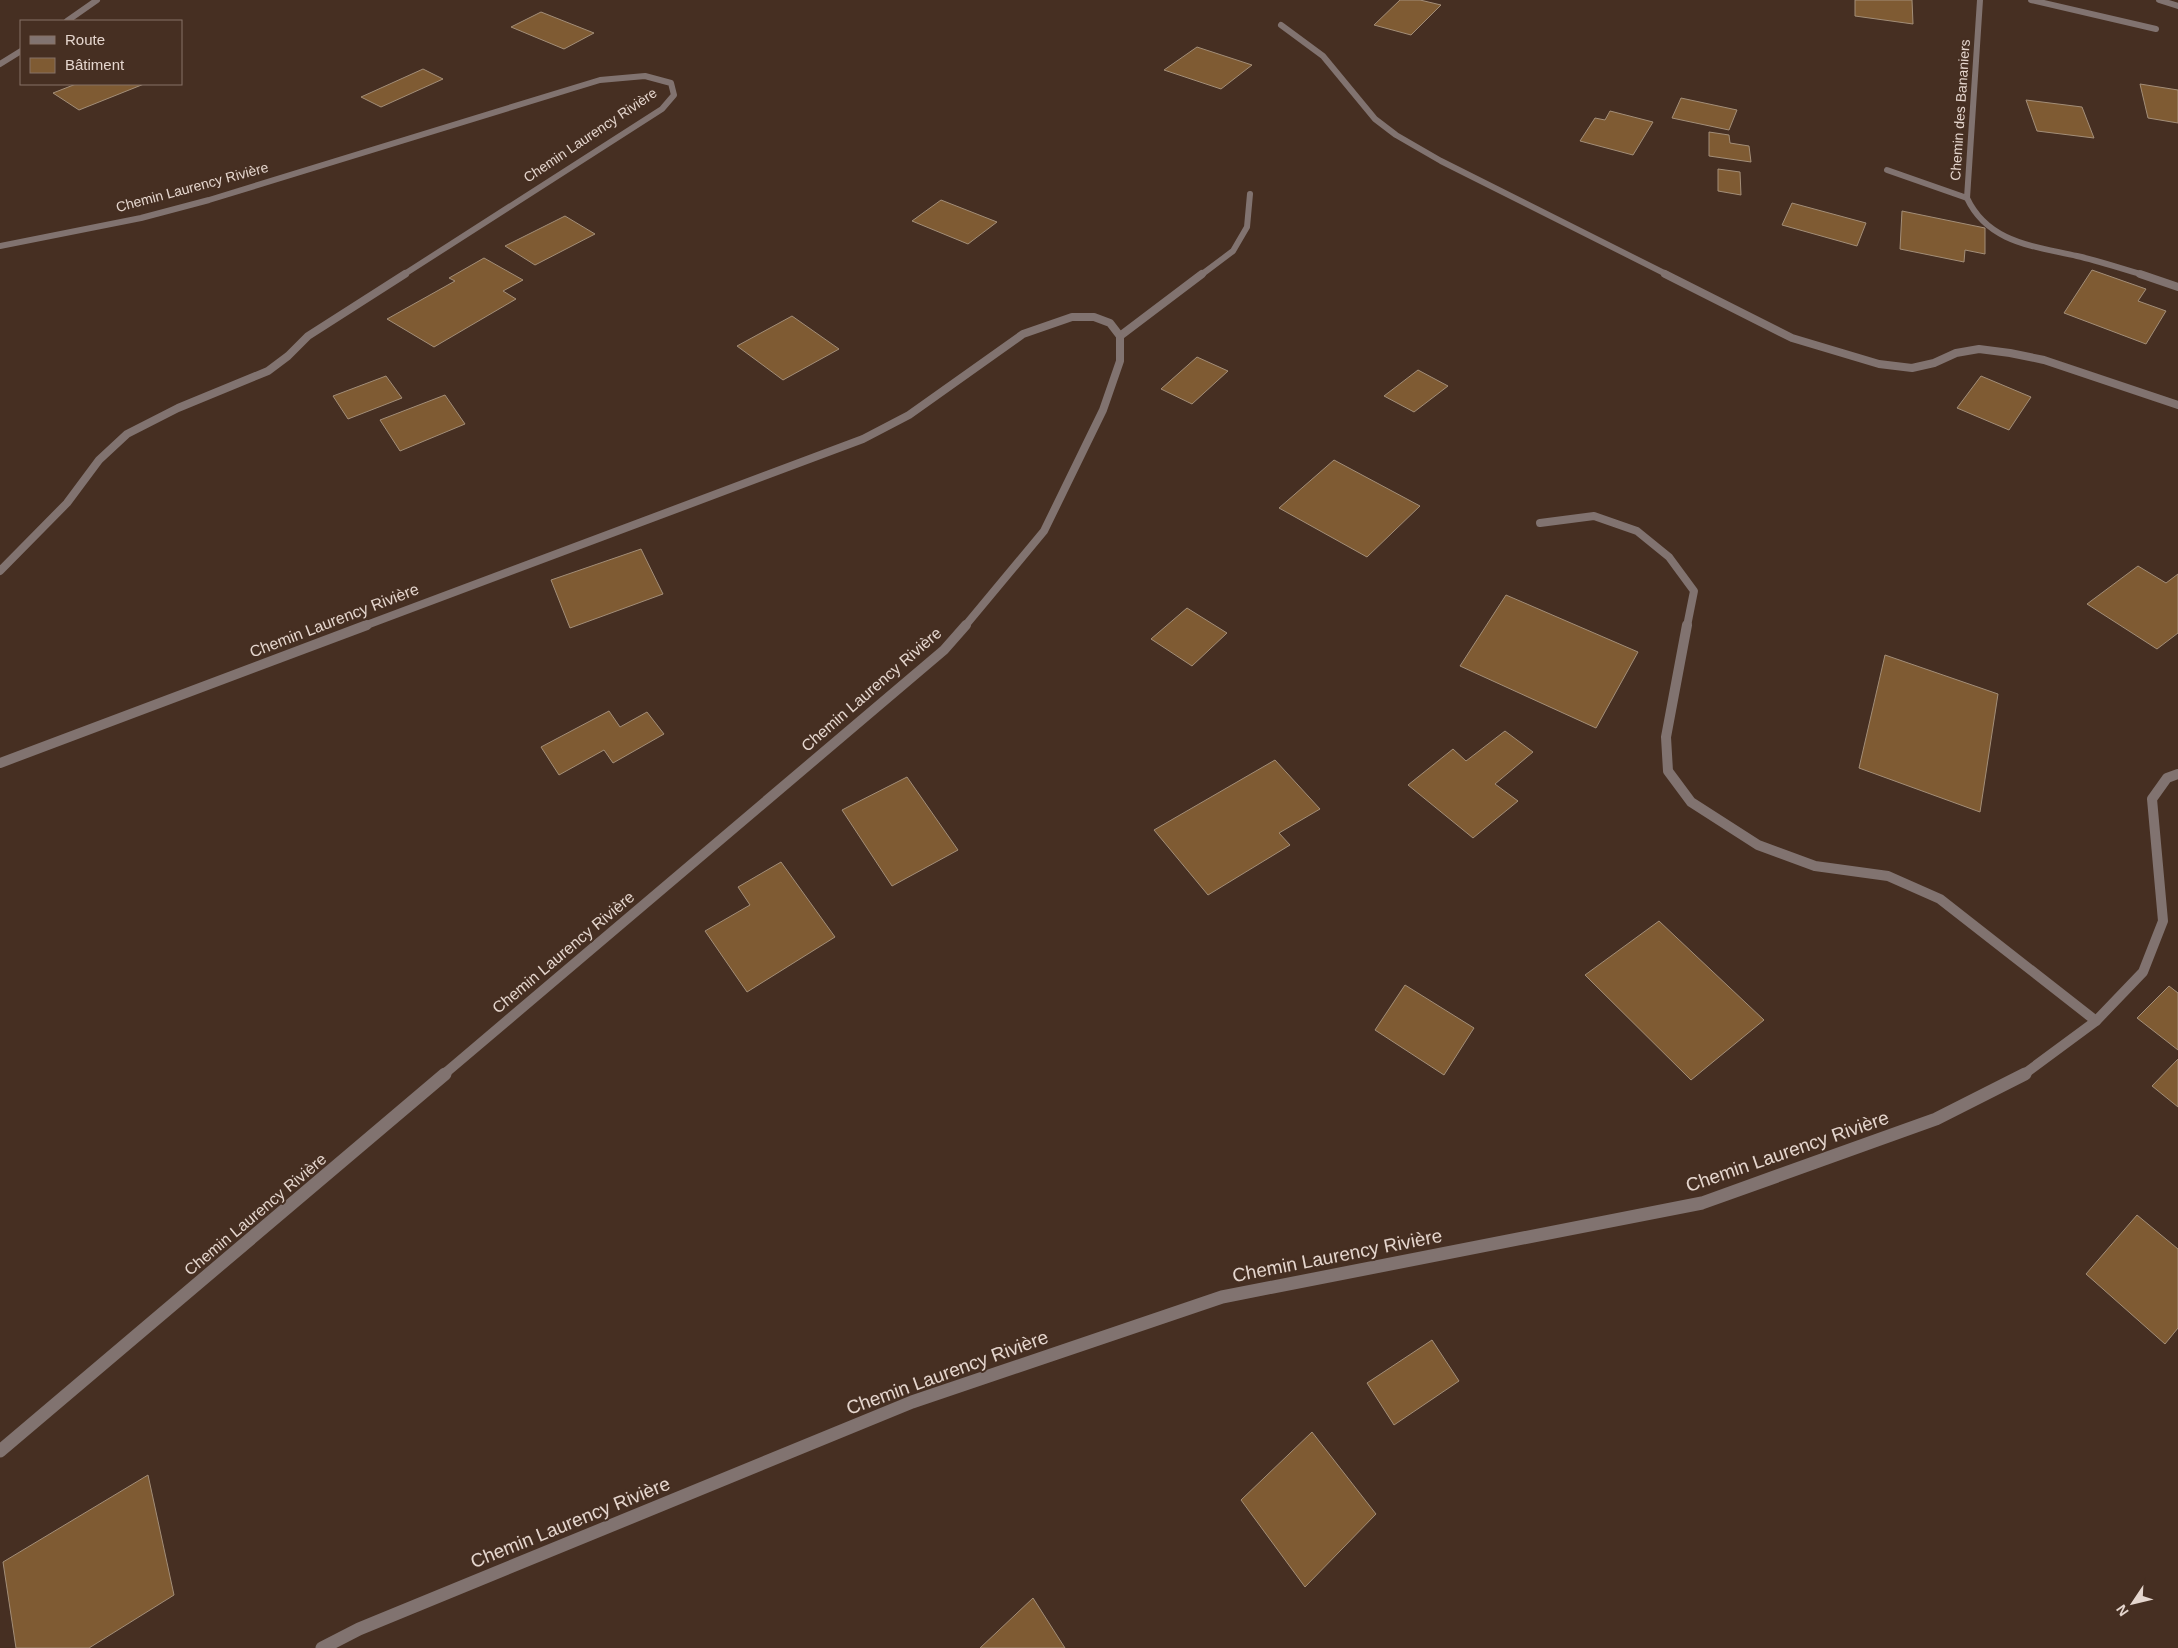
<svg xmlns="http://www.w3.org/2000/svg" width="2178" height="1648" font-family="Arial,sans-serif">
<rect width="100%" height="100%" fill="#462f22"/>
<g fill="#7f5b33" stroke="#a38e78">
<path d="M1400,0h20l21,5 -30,30 -37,-10z"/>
<path d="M1855,0h57l1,24 -58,-8z"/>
<path d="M541,12l53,21 -30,16 -53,-22z"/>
<path d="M1197,47l55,18 -31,24 -57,-19z"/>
<path d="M423,69l20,10 -62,28 -20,-10z"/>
<path d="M76,84h68l-65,26 -26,-17z"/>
<path d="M2140,84l38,6v33l-30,-5z"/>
<path d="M1681,98l56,12 -8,20 -57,-12z"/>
<path d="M2026,100l56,7 12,31 -57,-7z"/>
<path d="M1610,111l43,11 -20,33 -53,-14 15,-23 10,2z"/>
<path d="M1709,132l20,3 1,8 19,3 2,16 -42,-6z"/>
<path d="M1718,169l22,3 1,23 -23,-4z"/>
<path d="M941,200l56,22 -29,22 -56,-23z"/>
<path d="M1792,203l74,20 -9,23 -75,-21z"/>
<path d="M1902,211l83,17v26l-20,-4 -1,12 -64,-13z"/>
<path d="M565,216l30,18 -60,31 -30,-19z"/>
<path d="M484,258l39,22 -20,11 13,8 -82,48 -47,-28 68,-38 -6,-3z"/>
<path d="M2092,270l54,19 -8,12 28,10 -20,33 -82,-31z"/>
<path d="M792,316l47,33 -56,31 -46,-34z"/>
<path d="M1197,357l31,14 -36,33 -31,-15z"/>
<path d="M1418,370l30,16 -34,26 -30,-16z"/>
<path d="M386,376l16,22 -54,21 -15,-23z"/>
<path d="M1981,376l50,21 -22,33 -52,-22z"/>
<path d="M445,395l20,29 -65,27 -20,-31z"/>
<path d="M1334,460l86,46 -53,51 -88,-49z"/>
<path d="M641,549l22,45 -93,34 -19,-48z"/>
<path d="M2138,566l28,17 12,-9v59l-21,16 -70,-45z"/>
<path d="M1506,595l132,57 -42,76 -136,-62z"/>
<path d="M1187,608l40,25 -35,33 -41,-27z"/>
<path d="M1885,655l113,39 -18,118 -121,-44z"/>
<path d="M609,711l11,16 27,-15 17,22 -51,29 -9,-13 -45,25 -18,-28z"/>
<path d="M1505,731l28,21 -38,32 23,17 -45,37 -65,-53 45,-36 13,12z"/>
<path d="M1275,760l45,49 -41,24 11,12 -82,50 -54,-65z"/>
<path d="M907,777l51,73 -66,36 -50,-76z"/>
<path d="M781,862l54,75 -88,55 -42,-61 45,-26 -12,-18z"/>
<path d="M1659,921l105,99 -73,60 -106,-105z"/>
<path d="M1405,985l69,43 -30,47 -69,-45z"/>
<path d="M2169,986l9,7v57l-41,-32z"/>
<path d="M2178,1059v48l-26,-21z"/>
<path d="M2137,1215l41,34v79l-13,16 -79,-70z"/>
<path d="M1432,1340l27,41 -65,44 -27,-42z"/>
<path d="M1312,1432l64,82 -71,73 -64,-87z"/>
<path d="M148,1475l26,120 -85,53h-73l-13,-86z"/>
<path d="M1033,1598l32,50h-85z"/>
</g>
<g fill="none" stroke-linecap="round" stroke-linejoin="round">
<g stroke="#817370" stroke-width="6">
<path d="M2031,0l125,29"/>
<path d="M2159,0l19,6"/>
<path d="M67,21l30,-21"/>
<path d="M1281,25l42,31 52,63 21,16 45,26 227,114"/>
<path d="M0,64l21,-13"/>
<path d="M1887,170l80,28 13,-198"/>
<path d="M1967,198c21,45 67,48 110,58 23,5 45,13 67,19"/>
<path d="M0,246l141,-28 68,-18 391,-120 45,-4 26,7 3,12 -12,14 -259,166"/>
<path d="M1201,275l32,-24 14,-24 3,-33"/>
</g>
<g stroke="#817370" stroke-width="8">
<path d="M1665,274l127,64 87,26 33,4 22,-5 22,-10 23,-4 31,4 34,7 134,45"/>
<path d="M2140,274l38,13"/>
<path d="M1120,336l82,-62"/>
<path d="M1540,523l54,-7 43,15 32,26 25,34 -7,35"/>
<path d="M0,571l67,-68 32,-43 28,-26 51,-26 90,-37 20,-15 20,-20 97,-62"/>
<path d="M364,626l499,-187 46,-24 114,-81 49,-17h22l16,6 10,13v25l-17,49 -59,121 -79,95"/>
</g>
<g stroke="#817370" stroke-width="10">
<path d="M1687,625l-21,112 2,34 23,31 67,43 57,21 73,10 52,23 156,122"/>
<path d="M0,763l367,-138"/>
<path d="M443,1075l501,-425 22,-25"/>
<path d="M2023,1075l73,-54 47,-49 20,-51 -11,-122 15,-21 11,-4"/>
</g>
<g stroke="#817370" stroke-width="13">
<path d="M0,1451l445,-377"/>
<path d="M322,1648l37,-19 553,-227 310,-105 480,-94 234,-84 89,-45"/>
</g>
</g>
<g text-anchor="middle" stroke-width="4" stroke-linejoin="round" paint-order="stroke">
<g font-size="14" fill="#e5d6ce" stroke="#462f22">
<text transform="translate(1960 110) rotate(-86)" y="5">Chemin des Bananiers</text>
<text transform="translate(590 135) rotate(-34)" y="5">Chemin Laurency Rivière</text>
<text transform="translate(192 187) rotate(-15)" y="5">Chemin Laurency Rivière</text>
</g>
<g font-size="16" fill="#e5d6ce" stroke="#462f22">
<text transform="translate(334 620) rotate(-21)" y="6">Chemin Laurency Rivière</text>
<text transform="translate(871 689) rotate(-41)" y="6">Chemin Laurency Rivière</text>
<text transform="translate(563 952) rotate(-40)" y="6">Chemin Laurency Rivière</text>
<text transform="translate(255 1214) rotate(-40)" y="6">Chemin Laurency Rivière</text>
</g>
<g font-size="19" fill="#e5d6ce" stroke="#462f22">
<text transform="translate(1787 1151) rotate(-19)" y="7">Chemin Laurency Rivière</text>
<text transform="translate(1337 1255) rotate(-11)" y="7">Chemin Laurency Rivière</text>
<text transform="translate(947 1372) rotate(-20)" y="7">Chemin Laurency Rivière</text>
<text transform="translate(570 1522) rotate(-22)" y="7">Chemin Laurency Rivière</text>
</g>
</g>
<rect x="20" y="20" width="162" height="65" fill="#462f22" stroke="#867267"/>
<rect x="30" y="36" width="25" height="8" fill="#817370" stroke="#867267"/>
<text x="65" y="45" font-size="15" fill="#e5d6ce">Route</text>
<rect x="30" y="58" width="25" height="15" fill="#7f5b33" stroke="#867267"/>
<text x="65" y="70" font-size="15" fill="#e5d6ce">Bâtiment</text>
<g transform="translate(2133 1603) rotate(235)" stroke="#462f22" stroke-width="4" paint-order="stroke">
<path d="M0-4L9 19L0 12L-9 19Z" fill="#e5d6ce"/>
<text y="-8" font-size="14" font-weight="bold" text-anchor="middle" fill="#e5d6ce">N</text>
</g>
</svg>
